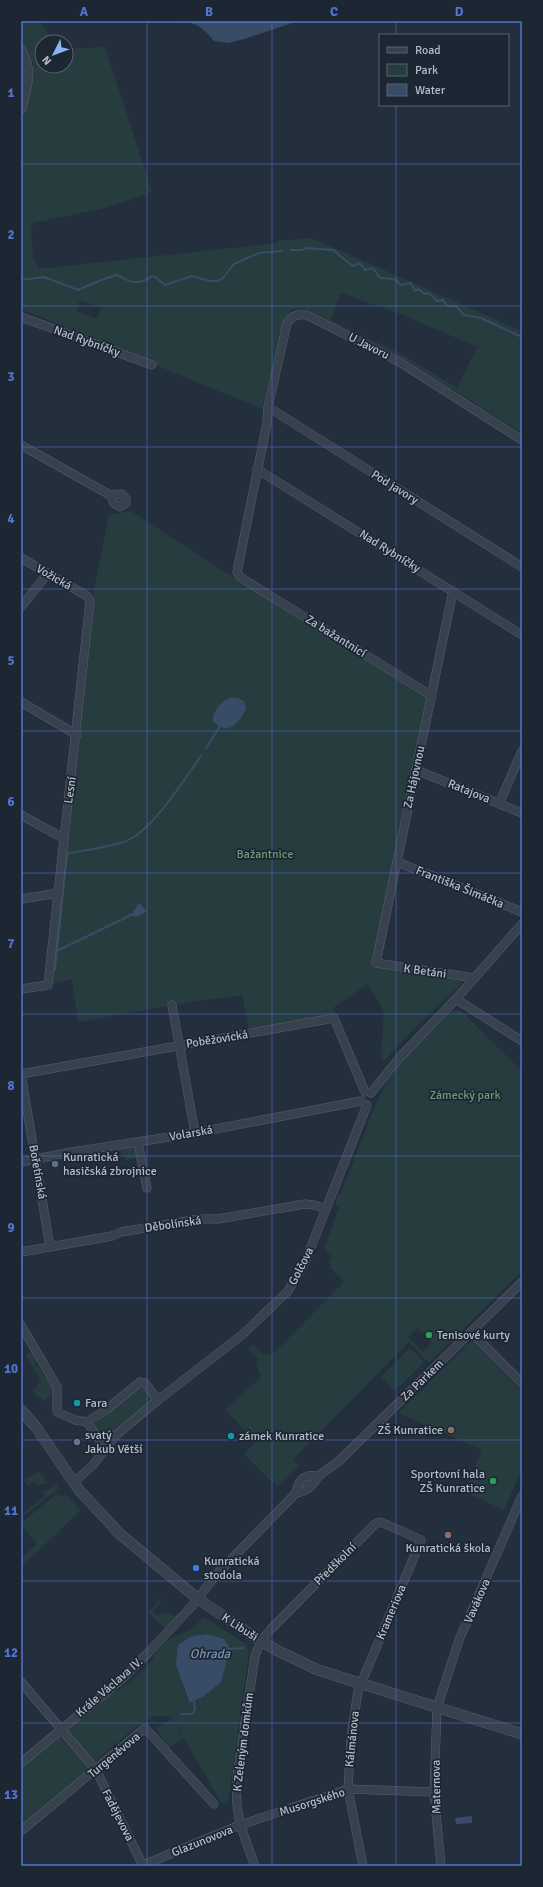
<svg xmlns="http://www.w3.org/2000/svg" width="543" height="1887" font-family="Signika,sans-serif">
<rect width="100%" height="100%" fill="#242f3e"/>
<g fill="#263c3f" fill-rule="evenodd">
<path d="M21,21h19l4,8 12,13h-14v24h24v-17l39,-2 47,144 -7,4 -44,14 -68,14 -2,5 2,31 5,6v4l239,-26v-2l30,-3 7,1 208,92v102l-122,-77 -94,-47 -14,1 -7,7 -23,92 -241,-100v-186l12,-60 -12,-21zM341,293l65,23 71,31 -20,41 -54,-33 -72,-35zM80,300l21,8 -3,11 -22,-8z"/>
<path d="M131,511l103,67 6,-1 192,119 -57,270 85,15 1,3 -46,44 -31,33 -3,-2 3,-47 -16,-28 -34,23v11l-84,16 -8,-39 -70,10 -94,17 -6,-43 -24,6 29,-250 4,-16 10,-116 18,-88z"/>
<path d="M460,1010l62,61v200l-93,92 -20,-21 -116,117 6,7 -22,21 -33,-33 12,-12 -31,-32 36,-33 -5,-14 2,-3 -10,-11 5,-5 11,11 10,-2 70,-71 -14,-15 2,-2 -3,-3 3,-5 -8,-8 15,-42 -4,-2 3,-12 3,1 35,-91 12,-23 19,-26 41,-40 5,-3zM418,1328l14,14 -9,10 -15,-15z"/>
<path d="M134,1147l2,11 -10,2 -8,-10z"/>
<path d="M472,1340l50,51v78l-18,41 -39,-18 17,-42 -84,-37z"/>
<path d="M410,1348l14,14 -29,29 -14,-14z"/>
<path d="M34,1350l5,9 -5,3 3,5 3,-1 3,10 5,-2 5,14v6l-10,7 -11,-10 9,-10 -16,-26z"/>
<path d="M143,1388l9,10v2l-46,38 -4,-1 -8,-12 44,-36z"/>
<path d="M38,1472h2l8,11 -10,2 -4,-4 -6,5 -4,-6z"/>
<path d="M58,1483l-1,7 -36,28v-3l24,-19 -3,-5 8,-2z"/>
<path d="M56,1495l12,1 12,15 -59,56v-9l16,-14 -16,-19v-2z"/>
<path d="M160,1598l2,2 -9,12 5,4 4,-4 4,3 2,-2 7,4 -10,11 -17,-15z"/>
<path d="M204,1617l42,27 3,8 -21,151 -6,1 -51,-88h-17l-17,10 -43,36 -28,-32 43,-36 9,-3 17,-13 17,-17 3,-8 11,-12 26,-12zM207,1634l23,15 -9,33 -37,7 2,-49 6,-4z"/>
<path d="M172,1719l11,19 -15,10 -12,-20z"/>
<path d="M59,1736l31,33 -69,58v-59z"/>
</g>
<g fill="#394c67">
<path d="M170,21h128l-54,18 -15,4 -15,-2c-16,-20 -21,-18 -44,-20z"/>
<path d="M230,698h7l7,3 2,8c-7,14 -18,28 -33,12 0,-11 7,-19 17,-23z"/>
<path d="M139,903l8,8 -10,6 -6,-2z"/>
<path d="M207,1634l17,5 6,10 -9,33 -17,14 -14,7 -14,-38 2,-20 14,-9z"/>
<path d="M472,1816v7l-16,1 -1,-6z"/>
</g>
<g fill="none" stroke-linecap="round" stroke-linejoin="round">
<g stroke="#394c67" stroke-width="2">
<path d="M291,250h11l4,-2 28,2c6,7 12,10 19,16l7,-3 5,7 8,-2 7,10 15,1 6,6 10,-2 4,8 4,-2 5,5 5,-1 8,8 6,-1 4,6h9l8,9 17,3 41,19"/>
<path d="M21,280l23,-3 34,13c13,-6 25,-11 38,-15 11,3 14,10 27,6 5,-1 6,-5 11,-5l11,9 27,-9 17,5h8l5,-2 12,-15 25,-11 23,-2"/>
<path d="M206,748l14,-22"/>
<path d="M65,854c19,-4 42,-6 61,-13 25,-9 59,-62 75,-85"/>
<path d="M57,951l76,-37"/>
<path d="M55,970l12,-116"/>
<path d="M230,1649l13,-1"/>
<path d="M181,1714h11l3,-4 -1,-8"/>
</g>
<defs>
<g id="minor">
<path d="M21,317l131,48"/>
<path d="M268,407l254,160"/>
<path d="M267,421l1,-14 19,-84c5,-8 11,-9 20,-8l91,46 124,79"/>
<path d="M267,423l-30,149 3,5 192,119"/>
<path d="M21,445l89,50 4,8 6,4 6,-4v-4l-4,-5 -12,1"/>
<path d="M257,469l265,166"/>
<path d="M21,558l66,38 3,5 -42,384 -27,4"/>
<path d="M453,591l-77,372 98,15"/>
<path d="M21,607l27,-34"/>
<path d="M21,702l56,33"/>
<path d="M416,770l106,43"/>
<path d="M499,804l23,-53"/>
<path d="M21,815l42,23"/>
<path d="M397,862l125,50"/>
<path d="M21,899l38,-6"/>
<path d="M456,999l66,42"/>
<path d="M172,1005l23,128"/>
<path d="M21,1074l313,-56 31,74"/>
<path d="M21,1074l29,173"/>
<path d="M371,1093l29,-36 56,-58 66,-75"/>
<path d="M138,1143l9,45"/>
<path d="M21,1162l45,-9 129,-20 166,-32"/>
<path d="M21,1252l91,-16 9,-4 78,-13h19l87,-15 9,1 12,4"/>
<path d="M21,1325l36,62v25l18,8 12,2 18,26"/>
<path d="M471,1332l51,51"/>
<path d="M87,1422l19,-12 34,-28 5,1 13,17"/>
<path d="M74,1482l19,-17 22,-29 43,-36 84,-65 46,-44 17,-29 62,-157"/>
<path d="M296,1493c2,-13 9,-19 22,-17"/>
<path d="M21,1682l75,88 47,96"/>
<path d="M21,1763l102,-85 25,-25 44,-47 24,-31 80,-82c12,-2 16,-7 22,-16 3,-4 16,-12 21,-16l183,-179"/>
<path d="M21,1831l124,-103 69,76"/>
<path d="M141,1866l99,-41 108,-36 86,3"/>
<path d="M255,1866c-13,-36 -21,-51 -18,-90l18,-120 6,-15 9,-11 105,-106 6,-2 40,18 -63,151 -7,46 -3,52 15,77"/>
<path d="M441,1866l-7,-74 3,-84 22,-68 63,-144"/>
</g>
<g id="tertiary">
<path d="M21,51c12,22 5,35 0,57"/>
<path d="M21,1410l15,17 43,63 41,44 78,65 55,37 25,15 40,19 204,64"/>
</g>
</defs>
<use href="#minor" stroke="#565f6c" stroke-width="9"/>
<use href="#tertiary" stroke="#565f6c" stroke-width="11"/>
<use href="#minor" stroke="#38414e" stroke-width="8"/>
<use href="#tertiary" stroke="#38414e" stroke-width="10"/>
</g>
<path fill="none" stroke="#5274d3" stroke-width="1" stroke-opacity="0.55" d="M147,21v1845M272,21v1845M396,21v14M396,105v1761M21,164h501M21,306h501M21,447h501M21,589h501M21,731h501M21,873h501M21,1014h501M21,1156h501M21,1298h501M21,1440h501M21,1581h501M21,1723h501"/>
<circle fill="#5c6f8a" stroke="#1d2633" stroke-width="1.5" cx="55" cy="1164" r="4"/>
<g fill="#2e9e5b" stroke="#1d2633" stroke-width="1.5">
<circle cx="429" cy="1335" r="4"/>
<circle cx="493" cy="1481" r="4"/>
</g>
<g fill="#0f9aa8" stroke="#1d2633" stroke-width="1.5">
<circle cx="77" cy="1403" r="4"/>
<circle cx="231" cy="1436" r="4"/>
</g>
<g fill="#8d6e63" stroke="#1d2633" stroke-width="1.5">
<circle cx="451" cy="1430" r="4"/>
<circle cx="448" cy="1535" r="4"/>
</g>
<circle fill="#6b7280" stroke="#1d2633" stroke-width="1.5" cx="77" cy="1442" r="4"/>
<circle fill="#3f7fe0" stroke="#1d2633" stroke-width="1.5" cx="196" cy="1568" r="4"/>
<g text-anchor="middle" stroke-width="3.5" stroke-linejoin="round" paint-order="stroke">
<g font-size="12" fill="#b4bcc9" stroke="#1d2633">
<text transform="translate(87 341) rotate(20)" y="4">Nad Rybníčky</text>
<text transform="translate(369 346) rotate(27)" y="4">U Javoru</text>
<text transform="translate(395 487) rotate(32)" y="4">Pod javory</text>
<text transform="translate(390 551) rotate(32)" y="4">Nad Rybníčky</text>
<text transform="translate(54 577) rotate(30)" y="4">Vožická</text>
<text transform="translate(336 636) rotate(32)" y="4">Za bažantnicí</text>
<text transform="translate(414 777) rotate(-78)" y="4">Za Hájovnou</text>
<text transform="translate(70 790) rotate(-82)" y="4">Lesní</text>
<text transform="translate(469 791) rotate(22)" y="4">Ratajova</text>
<text transform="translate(460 887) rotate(22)" y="4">Františka Šimáčka</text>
<text transform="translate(425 971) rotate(8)" y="4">K Betáni</text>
<text transform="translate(217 1039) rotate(-9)" y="4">Poběžovická</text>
<text transform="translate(191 1133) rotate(-10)" y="4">Volarská</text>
<text transform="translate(38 1172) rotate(80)" y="4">Bořetínská</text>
<text transform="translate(173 1224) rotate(-8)" y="4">Děbolínská</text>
<text transform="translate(301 1266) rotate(-63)" y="4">Golčova</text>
<text transform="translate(422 1380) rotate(-44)" y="4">Za Parkem</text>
<text transform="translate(335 1564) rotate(-45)" y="4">Předškolní</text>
<text transform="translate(477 1601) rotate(-66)" y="4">Vavákova</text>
<text transform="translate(391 1612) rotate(-67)" y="4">Krameriova</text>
<text transform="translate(240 1627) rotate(33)" y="4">K Libuši</text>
<text transform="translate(109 1687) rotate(-41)" y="4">Krále Václava IV.</text>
<text transform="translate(352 1739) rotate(-84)" y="4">Kálmánova</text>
<text transform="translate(243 1742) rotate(-83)" y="4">K Zeleným domkům</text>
<text transform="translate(114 1755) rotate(-40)" y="4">Turgeněvova</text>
<text transform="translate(436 1787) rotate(-91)" y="4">Maternova</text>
<text transform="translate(312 1802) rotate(-18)" y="4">Musorgského</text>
<text transform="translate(118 1815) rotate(63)" y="4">Fadějevova</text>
<text transform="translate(202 1841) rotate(-22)" y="4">Glazunovova</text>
</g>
<g font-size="12" fill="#6b9a76" stroke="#1d2633">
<text x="265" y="858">Bažantnice</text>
<text x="465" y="1099">Zámecký park</text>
</g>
<g font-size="12" fill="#b4bcc9" stroke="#1d2633" text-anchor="start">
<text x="63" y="1161">Kunratická<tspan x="63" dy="14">hasičská zbrojnice</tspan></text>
<text x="437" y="1339">Tenisové kurty</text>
<text x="85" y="1407">Fara</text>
<text x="443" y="1434" text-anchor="end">ZŠ Kunratice</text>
<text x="85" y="1439">svatý<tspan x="85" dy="14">Jakub Větší</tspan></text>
<text x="239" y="1440">zámek Kunratice</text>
<text x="485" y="1478" text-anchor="end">Sportovní hala<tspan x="485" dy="14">ZŠ Kunratice</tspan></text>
<text x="448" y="1552" text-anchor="middle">Kunratická škola</text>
<text x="204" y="1565">Kunratická<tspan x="204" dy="14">stodola</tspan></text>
</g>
<g font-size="13" font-style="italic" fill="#7c92b1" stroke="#1d2633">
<text x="210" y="1658">Ohrada</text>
</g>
</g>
<rect width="543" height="1887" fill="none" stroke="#1d2633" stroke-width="44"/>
<rect x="379" y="34" width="130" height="72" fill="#1d2633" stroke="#59626f"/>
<rect x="387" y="47" width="20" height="6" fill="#38414e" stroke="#59626f"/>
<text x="415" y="54" font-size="12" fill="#b4bcc9">Road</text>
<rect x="387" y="64" width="20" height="12" fill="#263c3f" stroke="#59626f"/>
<text x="415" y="74" font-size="12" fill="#b4bcc9">Park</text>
<rect x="387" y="84" width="20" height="12" fill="#394c67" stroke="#59626f"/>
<text x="415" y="94" font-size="12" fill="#b4bcc9">Water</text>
<g transform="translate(54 54) rotate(228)"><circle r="19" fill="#1d2633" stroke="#59626f"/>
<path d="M0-3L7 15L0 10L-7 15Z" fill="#8ab4f8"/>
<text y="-6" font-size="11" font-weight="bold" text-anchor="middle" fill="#b4bcc9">N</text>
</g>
<rect x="22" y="22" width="499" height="1843" fill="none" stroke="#5274d3" stroke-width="1.5"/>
<g font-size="13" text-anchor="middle" font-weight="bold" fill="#5274d3">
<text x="84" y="16">A</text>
<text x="209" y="16">B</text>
<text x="334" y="16">C</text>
<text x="459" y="16">D</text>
<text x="11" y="97">1</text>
<text x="11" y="239">2</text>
<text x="11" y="381">3</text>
<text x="11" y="523">4</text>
<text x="11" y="665">5</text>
<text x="11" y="806">6</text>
<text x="11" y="948">7</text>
<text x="11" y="1090">8</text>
<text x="11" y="1232">9</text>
<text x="11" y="1373">10</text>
<text x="11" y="1515">11</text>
<text x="11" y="1657">12</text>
<text x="11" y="1799">13</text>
</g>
</svg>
